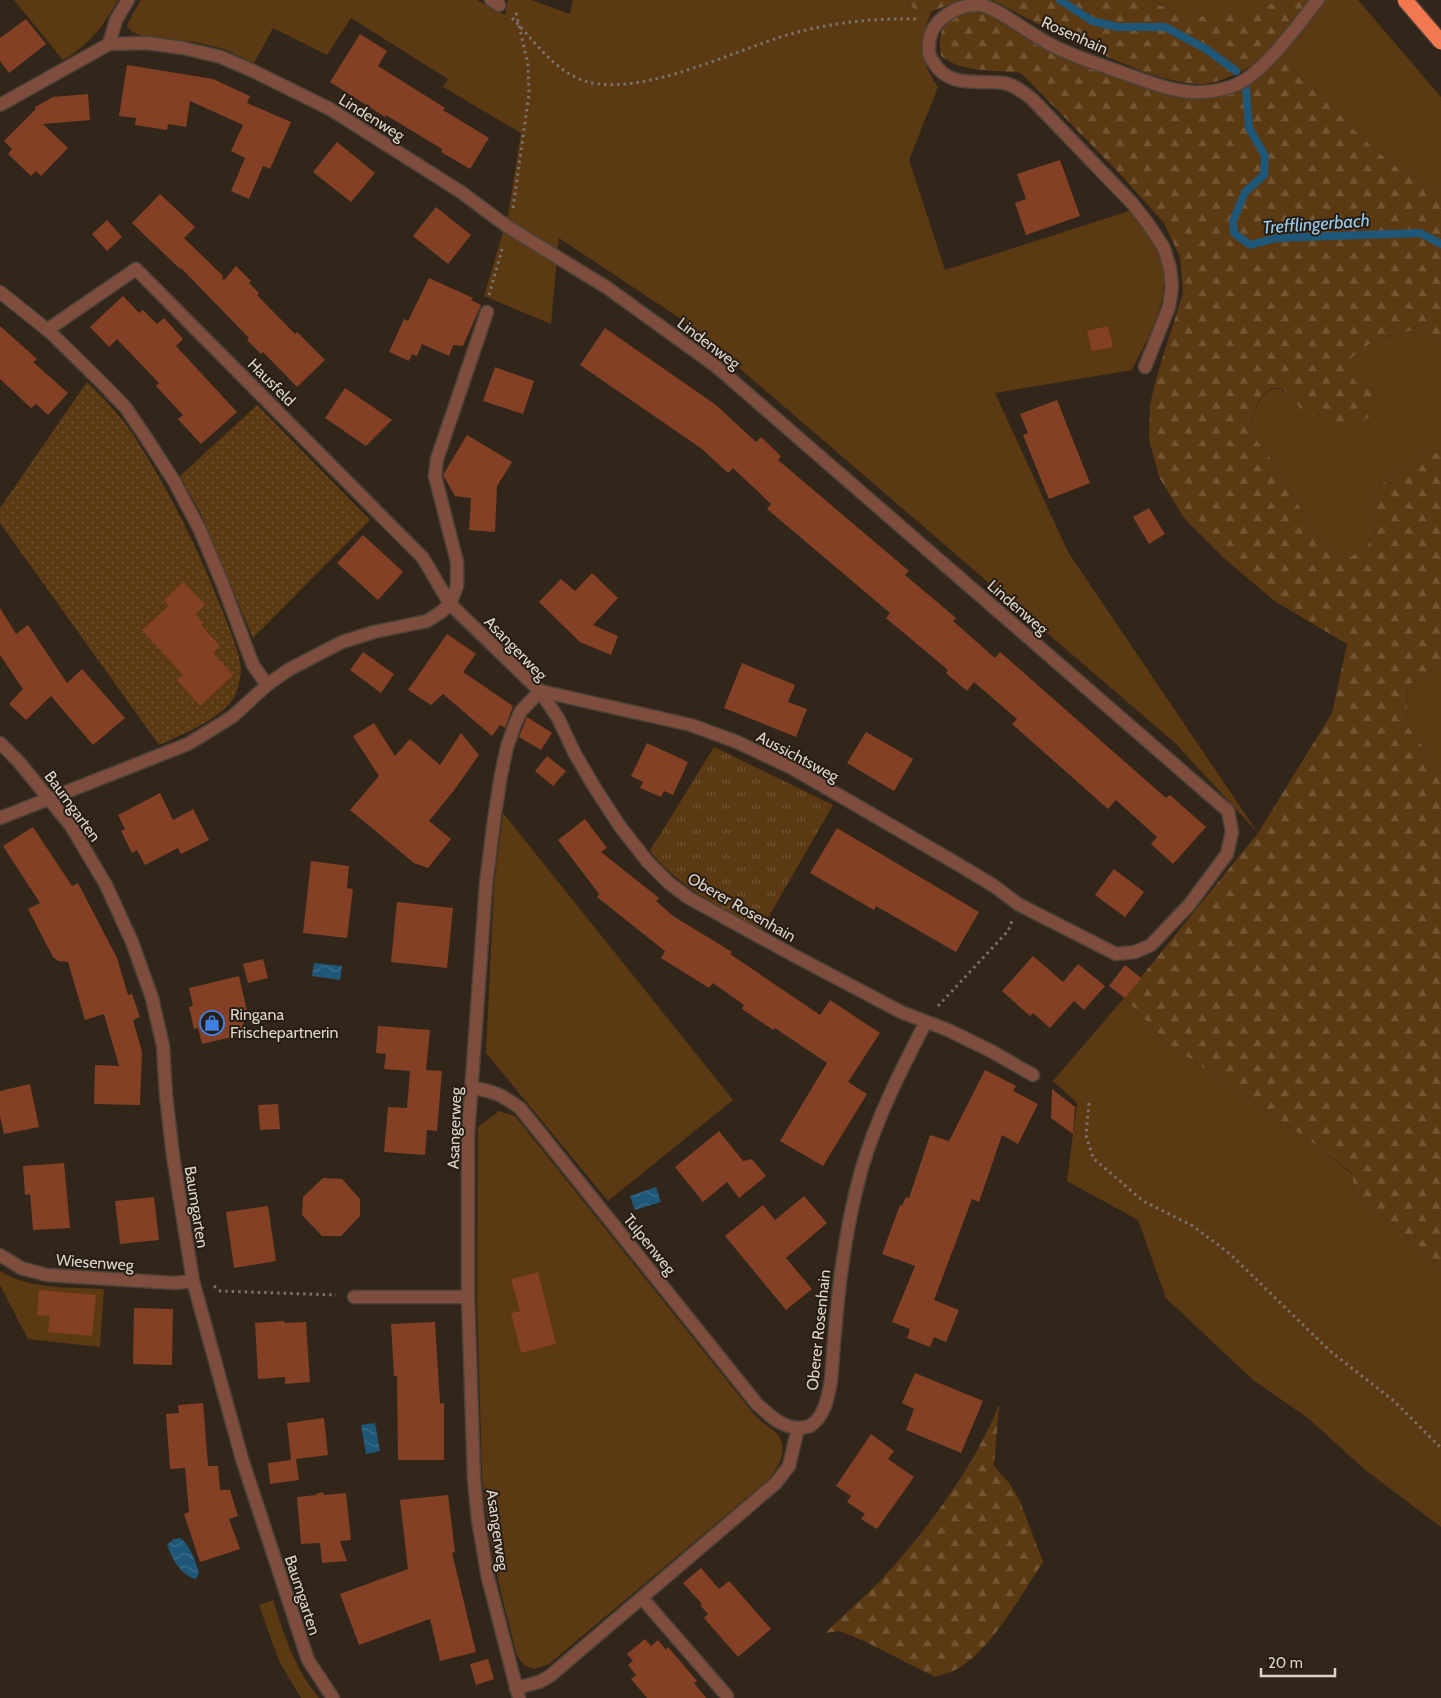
<svg xmlns="http://www.w3.org/2000/svg" width="1441" height="1698" font-family="Cabin,sans-serif">
<defs>
<pattern id="forest-firs" width="22" height="20" patternUnits="userSpaceOnUse" patternTransform="scale(1.25)"><rect width="22" height="20" fill="#5b3912"/><path d="M5 1l3.5 6h-7zM16 11l3.5 6h-7z" fill="#725533"/></pattern>
<pattern id="park-tufts" width="24" height="20" patternUnits="userSpaceOnUse" patternTransform="scale(1.25)"><rect width="24" height="20" fill="#5b3912"/><path d="M3 7l-1-3M5 7V3M7 7l1-3M15 17l-1-3M17 17v-4M19 17l1-3" fill="none" stroke="#725533"/></pattern>
<pattern id="garden-dots" width="8" height="8" patternUnits="userSpaceOnUse" patternTransform="scale(1.25)"><rect width="8" height="8" fill="#5b3912"/><path d="M2 2h.1M6 6h.1" fill="none" stroke="#725533" stroke-width="1.8" stroke-linecap="round"/></pattern>
<pattern id="water-waves" width="16" height="10" patternUnits="userSpaceOnUse" patternTransform="scale(1.25)"><rect width="16" height="10" fill="#1f5779"/><path d="M0 5q4-4 8 0t8 0" fill="none" stroke="#3f6e8b"/></pattern>
</defs>
<rect width="100%" height="100%" fill="#32261b"/>
<g fill="#5b3912">
<path d="M14,0h104c-14,25 -29,45 -55,60z"/>
<path d="M141,0h336l28,15 3,-15h23l39,14 3,-14h332l12,12 15,-1c-14,32 -14,46 6,76l-29,73 36,110 184,-59c7,10 15,18 22,28 30,45 2,89 -19,131l-137,23 73,159 190,281 -83,-90 -488,-420 -128,-85 -8,86 -67,-28 24,-81 13,-82 -78,-46 5,-8 -97,-61 -24,37 -54,-27 -19,35 -30,-14 -29,-7 -56,-7 -8,-4 -4,-5 5,-11z"/>
<path d="M1152,0h136c-22,6 -46,16 -68,17 -23,2 -48,-6 -68,-17z"/>
<path d="M1326,0h32l83,97v93c-51,-17 -85,-60 -122,-96 -13,-14 -28,-26 -42,-39z"/>
<path d="M1410,331l31,6v116l-8,-1 -14,3 -41,32 -12,18 9,22 -7,18 -16,11 -15,-4 -17,-11 -49,-82 -22,-29c7,-28 23,-63 49,-24l77,-16 -18,-7 -11,-11c2,-5 4,-11 6,-15 14,-17 38,-22 58,-26z"/>
<path d="M1441,664v108l-35,-48 2,-39z"/>
<path d="M503,813l230,287 -125,101 -122,-148 8,-168z"/>
<path d="M1124,998l46,47 143,98 39,31 2,20 38,29 49,46v258l-77,-58 -56,-51 -55,-38 -87,-82 -28,-78 -71,-39 10,-78 -24,-22z"/>
<path d="M499,1111l16,5 230,287c5,6 10,13 16,18 4,4 9,6 13,10 17,15 6,35 -6,49l-219,184 -15,5 -10,-4 -7,-9 -16,-63 -10,-50 -9,-65 -5,-181 1,-170z"/>
<path d="M0,1271c30,19 70,16 104,18l-4,58 -72,-8 -28,-54z"/>
<path d="M273,1600c11,35 22,69 46,98h-18l-22,-37 -20,-56z"/>
</g>
<g fill="url(#forest-firs)">
<path d="M905,0h59l-32,11 -15,1z"/>
<path d="M989,0h163l8,5 35,11 25,1 68,-17h21c-16,21 -32,44 -51,61 -14,11 -43,24 -60,23 -31,-2 -60,-14 -88,-26 -40,-17 -78,-37 -116,-57z"/>
<path d="M980,9l47,30 51,24 76,27 81,-1 42,-34c14,13 29,25 42,39 37,36 71,79 122,96v147l-31,-6 -24,5 -20,10 -14,11 -5,15 10,11 18,7 4,15c-4,5 -8,11 -13,14 -16,11 -56,0 -69,-14 -5,-5 -8,-13 -16,-16 -20,-7 -29,28 -32,41l22,29 49,82 17,11 15,4 16,-11 7,-17 -9,-23 12,-18 41,-32 14,-3 8,1v211l-33,21 -2,39 35,48v497l-49,-46 -38,-29 -2,-21 -39,-30 -143,-98 -46,-47 134,-165 74,-120 15,-69 -71,-42 -50,-42 -42,-42 -25,-41 -10,-38 1,-34 6,-26 27,-86 -3,-36 -16,-34 -44,-49 -99,-101c-28,-4 -56,1 -80,-17 -2,-13 -2,-32 12,-40 6,-4 20,-5 27,-7z"/>
<path d="M999,1405l-5,61 15,17 10,16 24,63c-22,33 -52,88 -86,107 -7,4 -15,5 -22,8l-69,-35 -26,-11 -15,2c22,-21 46,-41 66,-64 43,-49 83,-103 108,-164z"/>
</g>
<path fill="url(#park-tufts)" d="M714,747l119,58 -72,125c-41,-23 -81,-42 -111,-79z"/>
<g fill="url(#garden-dots)">
<path d="M87,382c17,17 34,34 47,54 37,57 68,121 92,184 6,16 14,33 15,50 0,7 -3,17 -5,23 -9,24 -55,42 -77,52l-159,-222v-15z"/>
<path d="M257,405l113,115 -117,118 -52,-124 -21,-38z"/>
</g>
<g fill="url(#water-waves)">
<path d="M314,963l28,3 -2,14 -28,-4z"/>
<path d="M656,1187l5,15 -26,8 -5,-14z"/>
<path d="M375,1423l5,28 -14,3 -5,-29z"/>
<path d="M180,1538c11,8 15,23 19,35l-3,6c-16,-4 -23,-19 -29,-34l7,-6z"/>
</g>
<g fill="none" stroke-linecap="round" stroke-linejoin="round">
<g stroke="#1f5779" stroke-width="8">
<path d="M1060,0l32,21 25,6h48l41,22 30,22"/>
<path d="M1246,89l3,39 16,28 -1,19 -19,17 -12,29 1,12 16,12 26,-7 144,-5 21,11"/>
</g>
</g>
<g fill="#834024">
<path d="M26,19l20,25 -37,29 -9,-12v-23z"/>
<path d="M360,34l27,17 -9,15 67,42 -2,2 46,28 -19,31 -29,-17 1,-3 -56,-34 -1,2 -55,-35z"/>
<path d="M127,65l86,14 37,17 -3,7 44,19 -21,47 -7,-3 -14,33 -18,-8 14,-33 -14,-7 12,-26 -53,-24 -4,26 -18,-3 -1,6 -32,-5 1,-7 -17,-2z"/>
<path d="M88,94l2,26 -47,4 25,24 -27,28 -5,-5 -5,5 -23,-22 4,-5 -8,-8 31,-31v-3l18,-10z"/>
<path d="M337,142l38,31 -24,29 -38,-30z"/>
<path d="M1060,160l20,56 -54,19 -11,-32 11,-4 -9,-25z"/>
<path d="M160,194l35,33 -11,11 39,38 -1,3 2,1 12,-14 15,15 -2,2 10,10 -2,2 38,39 2,-2 28,28 -28,27 -34,-35 -2,2 -14,-14 2,-2 -68,-70 -1,1 -48,-46z"/>
<path d="M436,207l35,28 -23,29 -35,-28z"/>
<path d="M107,220l15,17 -15,14 -15,-17z"/>
<path d="M429,278l44,20 -2,2 10,5 -18,41 -10,-1 -4,11 -27,-12 -5,12 -5,-2 -3,7 -20,-9 15,-33 4,2z"/>
<path d="M123,296l16,17 4,-3 14,14 7,-6 19,21 -7,7 61,66 -36,32 -23,-25 5,-4 -27,-29 3,-3 -42,-44 -8,8 -19,-20z"/>
<path d="M0,326l37,33 -4,3 35,31 -20,22 -12,-11 -5,4 -31,-29z"/>
<path d="M1108,326l5,21 -21,4 -5,-20z"/>
<path d="M605,328l111,77 40,37 5,-5 20,19 -3,4 131,111 -4,4 51,43 -3,3 42,37 5,-6 166,146 4,-3 36,32 -33,37 -22,-20 6,-7 -41,-37 -8,9 -96,-85 5,-5 -43,-37 -7,9 -21,-18 2,-3 -62,-52 4,-5 -123,-104 4,-5 -38,-36 -5,5 -26,-24 -122,-84z"/>
<path d="M495,367l39,14 -11,33 -40,-13z"/>
<path d="M345,388l47,32 -26,26 -41,-28z"/>
<path d="M1057,400l33,83 -41,16 -26,-64 5,-2 -8,-19z"/>
<path d="M467,435l45,27 -15,24 -2,46 -26,-2 2,-32 -16,-2 -12,-21z"/>
<path d="M1149,508l16,26 -16,10 -16,-27z"/>
<path d="M363,535l40,37 -25,28 -41,-37z"/>
<path d="M592,573l26,25 -25,27 25,11 -7,19 -31,-13 -41,-40 22,-23 14,12z"/>
<path d="M184,582l21,23 -10,9 8,9 -2,2 19,21 -7,7 20,22 -33,31 -23,-26 6,-5 -41,-45 27,-24 -5,-6z"/>
<path d="M0,608l16,26 12,-9 39,58 15,-14 43,49 -32,27 -42,-49 -25,24 -17,-16 14,-15 -23,-34z"/>
<path d="M447,634l29,20 -13,18 50,34 -8,22 -5,-3 -8,11 -49,-42 -12,11 -23,-15z"/>
<path d="M363,652l31,22 -13,19 -31,-23z"/>
<path d="M742,663l53,22 -7,17 19,7 -11,28 -72,-29z"/>
<path d="M527,717l25,16 -11,17 -22,-13z"/>
<path d="M374,723l21,33 15,-17 30,26 21,-32 18,22 -24,34 -26,32 22,18 -23,29 -14,-5 -64,-53 29,-34 -26,-40z"/>
<path d="M866,732l47,27 -19,32 -47,-28z"/>
<path d="M647,743l41,19 -15,33 -9,-4 -3,6 -21,-9 3,-6 -12,-6z"/>
<path d="M547,756l19,15 -13,15 -18,-15z"/>
<path d="M160,793l13,27 20,-11 16,31 -28,14 -3,-6 -33,17 -8,-15 -5,3 -11,-22 4,-2 -7,-14z"/>
<path d="M585,819l22,29 -6,4 58,46 -3,3 17,15 59,36 -2,2 90,61 10,-15 50,33 -32,49 19,12 -44,72 -43,-25 47,-78 -52,-35 -2,2 -31,-21 2,-4 -31,-22 -4,5 -48,-30 4,-7 -68,-54 2,-3 -41,-54z"/>
<path d="M33,827l39,59 6,-3 39,75 11,37 4,-1 8,23 -7,3 9,32 -2,53 -46,-1 1,-39 24,1 -15,-52 -19,6 -17,-58 -10,-1 -5,-4 -25,-48 12,-6 -37,-57z"/>
<path d="M837,828l142,84 -23,40 -80,-46 -2,4 -64,-37z"/>
<path d="M311,861l38,5 -2,22 6,1 -6,49 -44,-5z"/>
<path d="M1114,869l30,23 -19,25 -30,-22z"/>
<path d="M397,902l56,6 -6,60 -56,-6z"/>
<path d="M1033,956l30,26 15,-18 27,22 -21,24 -10,-9 -24,27 -17,-15 -3,3 -28,-25z"/>
<path d="M263,959l5,19 -20,5 -5,-19z"/>
<path d="M1125,965l16,13 -16,20 -16,-12z"/>
<path d="M239,976l9,40 -5,8 2,10 -43,10 -4,-16 -4,1 -5,-22 4,-1 -4,-18z"/>
<path d="M378,1026l52,4 -4,40 16,1 -5,60 -10,-1 -2,25 -41,-3 4,-45 19,1 3,-37 -26,-2 2,-15 -10,-1z"/>
<path d="M985,1070l31,16 -3,5 25,13 -20,40 -16,-9 -23,67 -7,-3 -38,101 25,10 -13,32 -12,-5 -4,10 -23,-9 3,-9 -18,-7 23,-56 -33,-12 18,-49 2,1 4,-9 3,1 21,-63 19,6z"/>
<path d="M30,1084l9,43 -35,7 -4,-18v-25z"/>
<path d="M1052,1089l23,18 -2,27 -22,-16z"/>
<path d="M278,1104l2,25 -20,1 -2,-25z"/>
<path d="M719,1131l24,30 9,-2 14,17 -27,22 -12,-16 -24,20 -28,-35z"/>
<path d="M64,1163l6,65 -37,2 -3,-36 -5,1 -2,-29z"/>
<path d="M323,1178l19,1 18,20v17l-19,20h-19l-20,-21 1,-18z"/>
<path d="M804,1196l23,27 -41,35 26,31 -26,21 -61,-74 38,-31 12,15z"/>
<path d="M154,1197l5,43 -39,4 -5,-43z"/>
<path d="M268,1206l8,55 -42,7 -8,-56z"/>
<path d="M538,1272l18,72 -35,9 -10,-40 9,-2 -9,-32z"/>
<path d="M39,1290l57,5 -4,41 -44,-4 2,-16 -13,-1z"/>
<path d="M134,1308l39,1 -1,56 -39,-1z"/>
<path d="M284,1321l1,2 21,-1 4,60 -25,2v-7l-27,2 -3,-56z"/>
<path d="M435,1322l5,82 4,-1v57h-46l-1,-84h-3l-3,-52z"/>
<path d="M915,1373l68,28 -22,52 -55,-23 8,-21 -12,-6z"/>
<path d="M203,1403l5,63h10l2,24h10l8,26 -9,3 11,30 -40,13 -16,-48 5,-2 -4,-44 -15,1 -4,-55 13,-1 -1,-8z"/>
<path d="M324,1418l4,37 -32,4 3,21 -29,4 -2,-21 23,-3 -4,-37z"/>
<path d="M871,1434l23,17 -6,8 26,18 -37,52 -16,-10 4,-5 -18,-12 4,-6 -15,-10z"/>
<path d="M323,1492l1,3 22,-2 5,47 -11,1 7,20 -25,2 -2,-20 -19,1 -4,-47 20,-2 -1,-1z"/>
<path d="M448,1495l7,57 -3,1 24,99 -36,9 -10,-42 -71,26 -19,-51 68,-25 -8,-69z"/>
<path d="M701,1568l18,21 10,-8 42,48 -33,28 -34,-39 4,-4 -8,-9 2,-1 -19,-21z"/>
<path d="M645,1639l6,7 7,-6 8,10 2,-3 29,34 -3,2 12,15h-59l-16,-19 5,-4 -8,-10 5,-4 -6,-7z"/>
<path d="M488,1659l6,20 -18,6 -6,-21z"/>
</g>
<g fill="none" stroke-linecap="round" stroke-linejoin="round">
<defs>
<g id="minor">
<path d="M491,0l8,5"/>
<path d="M109,44l7,-24 12,-20"/>
<path d="M0,105l109,-61 37,-1 37,5 38,9 30,13 79,39 131,83 47,35 98,60 111,80 511,444 4,21 -5,22 -38,51 -38,40 -16,7 -19,2 -98,-50 -24,-18 -33,-20 -169,-98 -55,-26 -46,-17 -151,-34"/>
<path d="M0,292l50,40 55,54 21,22 21,31 27,42 26,49 23,55 30,80 14,20"/>
<path d="M47,330l89,-61 287,289 27,46 90,87 -19,20 -6,13 -8,23 -6,28 -7,45 -8,64 -18,251v162l6,182 4,41 10,58 31,120"/>
<path d="M1145,367l24,-60 3,-21 -2,-18 -6,-20 -15,-23 -18,-23 -99,-103c-8,-6 -18,-15 -29,-16 -25,-3 -54,5 -69,-20 -4,-5 -6,-11 -5,-17 0,-26 28,-42 51,-41 15,1 50,29 66,37 20,12 44,19 66,27 27,9 52,21 80,23 14,1 29,-2 41,-6 29,-10 65,-62 85,-86"/>
<path d="M540,691l18,27 17,36 20,34 24,37 28,36 22,22 20,15 104,57 108,57 47,18 43,21 42,24"/>
<path d="M0,743l19,19 52,64 35,59 26,57 20,56 11,48 3,49 7,61 20,125 49,178 66,201 25,38"/>
<path d="M0,818l188,-74 44,-27 35,-32 21,-15 54,-28 32,-10 53,-11 13,-8 10,-9 7,-18v-24l-22,-86 2,-17 50,-147"/>
<path d="M472,1088c22,3 30,7 48,20l237,296c14,12 22,22 41,24"/>
<path d="M0,1255l21,13 26,7 128,8 18,-2"/>
<path d="M354,1297h114"/>
<path d="M642,1598l85,98"/>
<path d="M516,1688l23,-6 11,-6 226,-193 13,-17 9,-38c4,0 9,-1 12,-2 15,-9 18,-30 21,-45 5,-70 11,-141 30,-210 15,-52 40,-101 65,-149"/>
</g>
</defs>
<use href="#minor" stroke="#4d4237" stroke-width="15"/>
<g stroke="#7b7168" stroke-width="3" stroke-dasharray="2.5 4" stroke-linecap="butt">
<path d="M512,18c20,20 37,46 63,59 54,28 160,-28 216,-43 43,-12 83,-16 128,-15"/>
<path d="M513,208l16,-114 -1,-29 -12,-53"/>
<path d="M489,295l14,-49"/>
<path d="M938,1006l70,-75 4,-10"/>
<path d="M1089,1103l-3,32 7,23 50,43 50,25 37,28 100,97 64,50 47,47"/>
<path d="M214,1286l6,5 116,4"/>
</g>
<use href="#minor" stroke="#7e4d3d" stroke-width="12"/>
<defs>
<path id="highway-bridge" d="M1405,0l36,42"/>
</defs>
<use href="#highway-bridge" stroke="#4d4237" stroke-width="18" stroke-linecap="butt"/>
<use href="#highway-bridge" stroke="#f37850" stroke-width="15"/>
</g>
<defs>
<symbol id="shop-ring" viewBox="-11 -11 22 22"><circle r="9.5" fill="#281d12" stroke="#3f7fe0" stroke-width="1.5"/><path d="M-5-2.5h2.3a2.7 3.5 0 0 1 5.4 0H5L5.5 6h-11ZM-1.5-2.5h3a1.5 2.3 0 0 0-3 0Z" fill="#3f7fe0"/></symbol>
</defs>
<g fill-rule="evenodd">
<use href="#shop-ring" x="198" y="1009" width="28" height="28"/>
</g>
<g text-anchor="middle" stroke-width="4" stroke-linejoin="round" paint-order="stroke">
<g font-size="16" fill="#dbd3cc" stroke="#281d12">
<text transform="translate(1075 35) rotate(24)" y="6">Rosenhain</text>
<text transform="translate(372 117) rotate(32)" y="6">Lindenweg</text>
<text transform="translate(709 343) rotate(37)" y="6">Lindenweg</text>
<text transform="translate(272 382) rotate(45)" y="6">Hausfeld</text>
<text transform="translate(1018 607) rotate(41)" y="6">Lindenweg</text>
<text transform="translate(516 648) rotate(46)" y="6">Asangerweg</text>
<text transform="translate(798 756) rotate(28)" y="6">Aussichtsweg</text>
<text transform="translate(73 806) rotate(54)" y="6">Baumgarten</text>
<text transform="translate(742 907) rotate(30)" y="6">Oberer Rosenhain</text>
<text transform="translate(454 1128) rotate(-88)" y="6">Asangerweg</text>
<text transform="translate(197 1207) rotate(81)" y="6">Baumgarten</text>
<text transform="translate(650 1244) rotate(51)" y="6">Tulpenweg</text>
<text transform="translate(95 1262) rotate(4)" y="6">Wiesenweg</text>
<text transform="translate(818 1330) rotate(-84)" y="6">Oberer Rosenhain</text>
<text transform="translate(498 1530) rotate(82)" y="6">Asangerweg</text>
<text transform="translate(303 1595) rotate(72)" y="6">Baumgarten</text>
</g>
<g font-size="16" fill="#dbd3cc" stroke="#281d12" text-anchor="start">
<text x="230" y="1020">Ringana<tspan x="230" dy="18">Frischepartnerin</tspan></text>
</g>
<g font-size="18" font-style="italic" fill="#96ccf3" stroke="#281d12">
<text transform="translate(1316 224) rotate(-4)" y="6">Trefflingerbach</text>
</g>
</g>
<path d="M1261 1668v8h74v-8" fill="none" stroke="#dbd3cc" stroke-width="2.5"/>
<text x="1268" y="1668" font-size="15" fill="#dbd3cc" stroke="#281d12" stroke-width="4" paint-order="stroke">20 m</text>
</svg>
